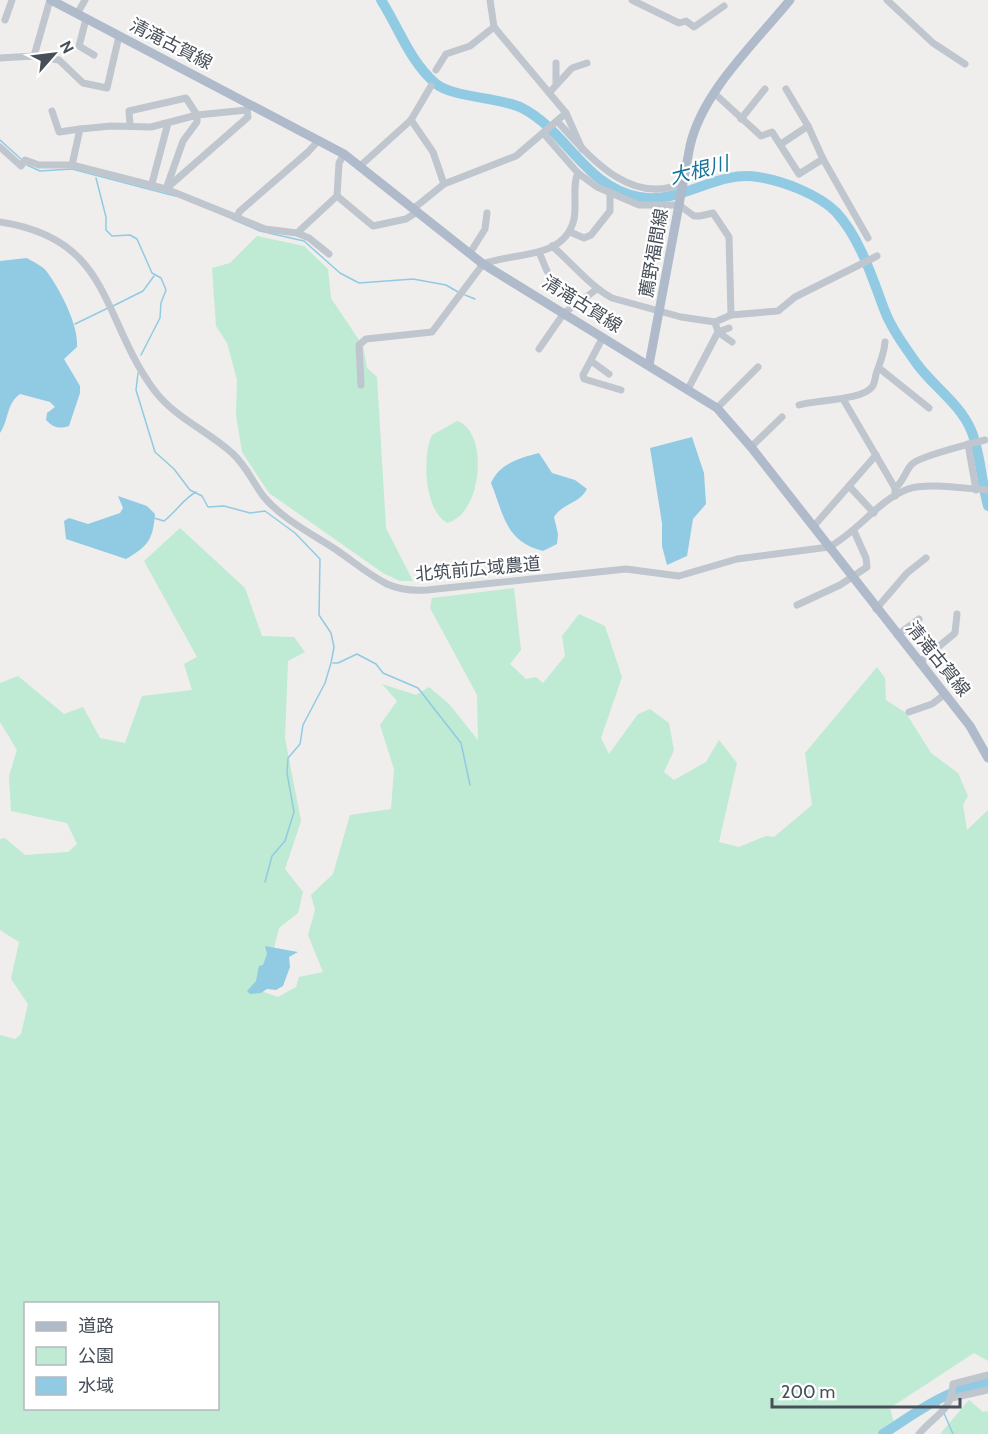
<svg xmlns="http://www.w3.org/2000/svg" width="988" height="1434" font-family="Cabin,'Noto Sans JP',sans-serif">
<rect width="100%" height="100%" fill="#f0eded"/>
<g fill="#bfead3" fill-rule="evenodd">
<path d="M257,236l47,10 24,23 3,29 32,48 4,22 10,9 9,151 27,53h-13l-17,-8 -114,-80 -27,-41 -6,-37 1,-35 -10,-37 -11,-17 -4,-58 18,-5z"/>
<path d="M457,421c32,10 26,93 -10,102 -23,-13 -25,-67 -15,-88z"/>
<path d="M180,528l65,60 17,48 32,1 11,15 -17,9 -3,77 16,83 -16,48 18,23 -5,21 -19,15 -12,49 -6,14 17,6 18,-10 3,-10 24,-5 -15,-37 7,-25 -4,-15 22,-21 17,-59 41,-6 3,-40 -14,-44 17,-24 -15,-17 34,11 13,-8 20,17 29,36 -1,-45 -47,-87 2,-10 82,-10 7,62 -11,14 16,15 10,-2 7,6 22,-27 -3,-20 17,-22 26,12 17,51 -21,61 8,16 29,-40 12,-5 19,14 5,27 -10,22 10,8 32,-18 13,-22 18,23 -18,79 20,5 27,-11 8,1 38,-32 -7,-52 72,-86 8,11 1,22 20,13 25,40 27,20 10,23 -5,9 4,25 21,-20v551l-14,-8 -84,55 4,15 -8,11h-886v-399l15,4 6,-5 7,-30 -17,-25 8,-37 -19,-12v-91l5,-1 20,17 43,-3 9,-8 -10,-21 -56,-12 -2,-35 8,-26 -17,-28v-39l18,-7 46,38 19,-7 17,31 25,5 17,-47 50,-6 -8,-26 13,-7 -53,-96zM26,1304h192v104h-192z"/>
<path d="M969,1400l14,12 5,-1v23h-48z"/>
</g>
<g fill="#90cbe3">
<path d="M27,258c6,4 16,8 20,14 13,17 32,54 30,75l-13,12 16,27v7l-11,33c-11,3 -15,2 -23,-6l1,-7 8,-6 -5,-5 -30,-8c-14,10 -11,26 -20,39v-172z"/>
<path d="M692,437l12,36 2,31 -13,15 -6,37 -20,9 -5,-19v-23l-12,-75z"/>
<path d="M539,453l13,20 23,7 12,9c-8,15 -24,14 -33,28l4,17 -1,10 -14,7c-38,-10 -39,-36 -52,-68 9,-20 29,-25 48,-30z"/>
<path d="M118,496l29,10 8,8c-2,26 -7,32 -29,45l-60,-20 -2,-18 5,-3 19,6 32,-11 3,-5z"/>
<path d="M265,946l33,6 -9,5 1,10 -7,19 -7,4 -9,-1 -6,4 -11,1 -3,-3 9,-10 3,-15 4,-1 4,-11z"/>
</g>
<g fill="none" stroke-linecap="round" stroke-linejoin="round">
<g stroke="#90cbe3" stroke-width="1.5">
<path d="M0,140l21,19"/>
<path d="M27,165l13,6 32,-2 103,27"/>
<path d="M96,178l10,39v13l6,6 18,-1 7,4 15,34 9,5 5,12 -5,13 -1,15 -19,37"/>
<path d="M232,219l28,12 44,10 36,32 19,10 54,-4 33,6 12,7"/>
<path d="M465,295l10,4"/>
<path d="M113,306l30,-15 11,-15"/>
<path d="M75,324l33,-16"/>
<path d="M138,373l-2,17 19,62 19,17 16,21 12,6 6,11 16,-1 26,7 15,-2 30,22 25,26 -1,56 12,18 3,14 -3,16 -6,20 -22,42 -3,19 -12,14 -1,15 7,39 -9,29 -13,15 -7,26"/>
<path d="M154,518l10,3c12,-9 19,-22 32,-29"/>
<path d="M333,663h5l19,-9 19,10 7,9 35,15 43,55 9,42"/>
<path d="M936,1400l5,9"/>
<path d="M944,1413l9,21"/>
</g>
<g stroke="#90cbe3" stroke-width="10">
<path d="M381,0c18,28 28,60 54,83 17,15 65,14 87,25 45,23 63,79 117,89 42,8 77,-27 119,-20 25,4 60,17 78,35 24,26 36,65 48,97 7,19 21,38 33,55 16,22 43,40 54,66 10,24 10,51 17,76"/>
<path d="M883,1434c34,-22 64,-45 105,-52"/>
</g>
<g stroke="#bfc6ce" stroke-width="7">
<path d="M50,0l-16,56 25,4 24,23 24,5 12,-52"/>
<path d="M490,0l4,27 72,86 16,36"/>
<path d="M632,0l47,23 7,-2 8,6 30,-21"/>
<path d="M887,0l46,43 32,21"/>
<path d="M77,14l8,-14"/>
<path d="M86,19l-7,27 15,9"/>
<path d="M5,20l7,-20"/>
<path d="M0,58l34,-2"/>
<path d="M556,63v20"/>
<path d="M436,70l10,-16 24,-8 24,-19"/>
<path d="M786,89l22,37"/>
<path d="M549,93l23,-25 15,-5"/>
<path d="M714,93l47,43 11,-4 27,42 24,-15"/>
<path d="M52,111l7,21 21,-3"/>
<path d="M741,119l24,-30"/>
<path d="M411,120l22,32 11,32"/>
<path d="M557,121c32,35 73,86 126,62"/>
<path d="M130,125l-1,-14 57,-13 11,17v7l-14,19 -17,48"/>
<path d="M544,134l34,39 19,14 42,18h40l15,11h6l13,-3 16,24 2,78"/>
<path d="M781,144l27,-18 15,33 45,79"/>
<path d="M0,147l21,19 4,-6 14,5h33l94,24 99,40 32,4 40,-37 2,-33 5,-9"/>
<path d="M72,165l8,-36 31,-3 40,1 46,-12 50,-5 3,-5"/>
<path d="M359,167l52,-47 20,-34"/>
<path d="M151,187l17,-64"/>
<path d="M168,187l80,-70 -1,-7"/>
<path d="M337,196l36,30 33,-7 11,-7"/>
<path d="M413,209l31,-25 72,-28 50,-43"/>
<path d="M238,217l1,-5 69,-60 11,-12"/>
<path d="M0,222c112,17 100,94 154,168 22,29 53,40 78,63 14,12 21,30 32,44 18,22 50,38 74,54 16,11 31,24 49,33 13,6 26,7 40,6l199,-21 53,7 58,-17 92,-12c29,-15 49,-47 79,-58 20,-7 59,0 80,1"/>
<path d="M570,232l14,6 7,-3 19,-24v-19"/>
<path d="M297,233l12,5 20,16"/>
<path d="M552,246c20,17 38,40 60,52l69,19 34,5 16,-7 47,-4 17,-14 82,-41"/>
<path d="M539,252l8,19"/>
<path d="M470,253l15,-24 2,-16"/>
<path d="M718,332l14,10"/>
<path d="M718,332l11,-4"/>
<path d="M603,337l-20,38 1,4 37,11"/>
<path d="M539,349l25,-36 33,-24"/>
<path d="M591,361l18,13"/>
<path d="M879,368l50,40"/>
<path d="M361,385l-2,-40 7,-6 66,-7 51,-68c30,-12 82,-4 91,-45 3,-14 -2,-34 4,-46"/>
<path d="M688,389l30,-57 -3,-10"/>
<path d="M843,399l52,89v8"/>
<path d="M799,405c16,-5 64,-5 73,-18 3,-4 3,-8 4,-13 4,-12 8,-19 9,-32"/>
<path d="M717,408l41,-41"/>
<path d="M968,444l8,46"/>
<path d="M751,447l31,-30"/>
<path d="M849,486l25,27"/>
<path d="M895,488c9,-7 10,-17 17,-24 8,-8 58,-20 73,-24"/>
<path d="M813,527l63,-72"/>
<path d="M797,605l43,-20 27,-18 -1,-9 -12,-27"/>
<path d="M876,609l31,-36 19,-15"/>
<path d="M897,635l22,-16"/>
<path d="M919,663l36,-30 2,-19"/>
<path d="M909,712l23,-8 12,-9"/>
<path d="M952,1398l36,-8"/>
<path d="M919,1434c16,-20 32,-21 34,-50l35,-9"/>
</g>
<g stroke="#afbaca" stroke-width="9">
<path d="M51,0l293,154 139,110 234,144 34,39 219,279 18,32"/>
<path d="M649,365l41,-219c12,-54 65,-103 100,-146"/>
</g>
</g>
<g text-anchor="middle" stroke-width="4.5" stroke-linejoin="round" paint-order="stroke">
<g font-size="18" fill="#474f59" stroke="#fff">
<text transform="translate(171 44) rotate(27)" y="6">清滝古賀線</text>
<text transform="translate(654 253) rotate(-80)" y="6">薦野福間線</text>
<text transform="translate(582 304) rotate(32)" y="6">清滝古賀線</text>
<text transform="translate(478 569) rotate(-5)" y="6">北筑前広域農道</text>
<text transform="translate(938 659) rotate(51)" y="6">清滝古賀線</text>
</g>
<g font-size="20" font-style="italic" fill="#19749a" stroke="#fff">
<text transform="translate(699 170) rotate(-14)" y="7">大根川</text>
</g>
</g>
<rect x="24" y="1302" width="195" height="108" fill="#ffffff" stroke="#b5b9bd" stroke-width="1.5"/>
<rect x="36" y="1322" width="30" height="9" fill="#afbaca" stroke="#b5b9bd" stroke-width="1.5"/>
<text x="78" y="1332" font-size="18" fill="#474f59">道路</text>
<rect x="36" y="1347" width="30" height="18" fill="#bfead3" stroke="#b5b9bd" stroke-width="1.5"/>
<text x="78" y="1362" font-size="18" fill="#474f59">公園</text>
<rect x="36" y="1377" width="30" height="18" fill="#90cbe3" stroke="#b5b9bd" stroke-width="1.5"/>
<text x="78" y="1392" font-size="18" fill="#474f59">水域</text>
<g transform="translate(54 54) rotate(62)" stroke="#ffffff" stroke-width="4.5" paint-order="stroke">
<path d="M0-4.5L10 22L0 15L-10 22Z" fill="#474f59"/>
<text y="-9" font-size="16" font-weight="bold" text-anchor="middle" fill="#474f59">N</text>
</g>
<path d="M772 1398v9h188v-9" fill="none" stroke="#474f59" stroke-width="3"/>
<text x="781" y="1398" font-size="18" fill="#474f59" stroke="#ffffff" stroke-width="4.5" paint-order="stroke">200 m</text>
</svg>
